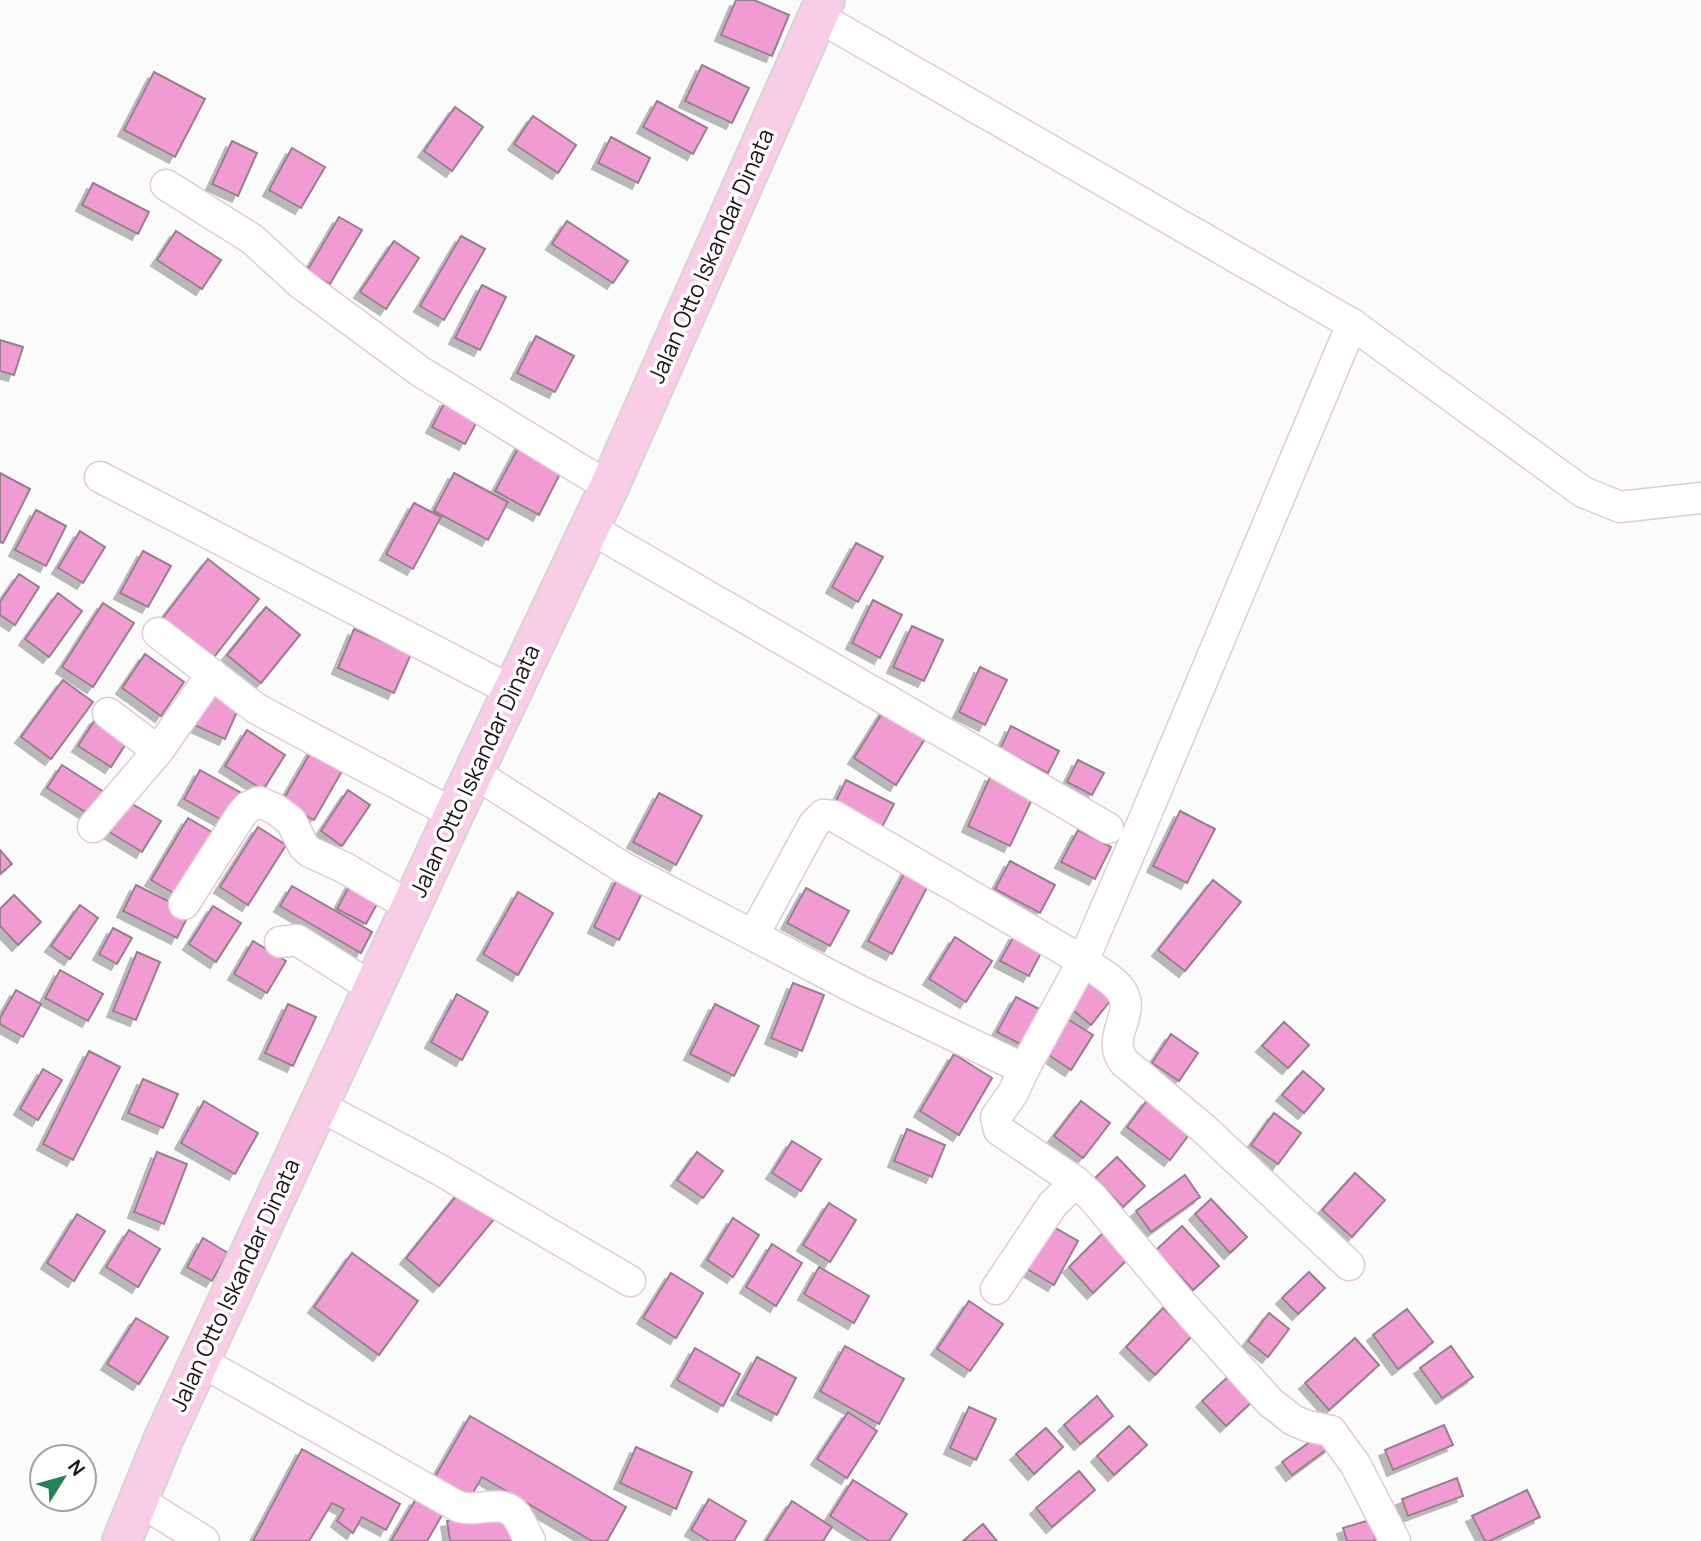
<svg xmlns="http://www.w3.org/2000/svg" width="1701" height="1541" font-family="Manrope,sans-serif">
<defs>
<filter id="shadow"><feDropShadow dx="-6" dy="6" stdDeviation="0" flood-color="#0004"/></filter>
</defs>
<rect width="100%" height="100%" fill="#fbfbfb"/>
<g fill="#f09cd2" stroke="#987f8e" stroke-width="2" filter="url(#shadow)">
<path d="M736,0h18l35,15 -17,41 -51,-21z"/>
<path d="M702,65l47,23 -17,35 -47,-22z"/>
<path d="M154,72l51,27 -30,58 -51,-27z"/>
<path d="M657,101l50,27 -14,26 -50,-27z"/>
<path d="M455,107l28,20 -31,44 -28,-20z"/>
<path d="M533,116l43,29 -18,28 -44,-29z"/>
<path d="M611,137l39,21 -12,25 -40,-20z"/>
<path d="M232,141l25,12 -19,43 -26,-12z"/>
<path d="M292,148l33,19 -24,41 -32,-18z"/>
<path d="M93,183l56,29 -11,22 -56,-29z"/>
<path d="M339,217l23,13 -32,54 -23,-13z"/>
<path d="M567,221l61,40 -15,22 -61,-39z"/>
<path d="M176,231l45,29 -19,29 -45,-29z"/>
<path d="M461,236l24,13 -41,71 -24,-14z"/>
<path d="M394,241l25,17 -33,51 -26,-17z"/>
<path d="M482,285l24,12 -26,53 -25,-12z"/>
<path d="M536,336l38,20 -19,36 -38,-19z"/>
<path d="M0,340l23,7 -9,28 -14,-4z"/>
<path d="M446,400l33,18 -14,26 -33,-17z"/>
<path d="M523,439l43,23 -27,53 -44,-24z"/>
<path d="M0,473l30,16 -27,54 -3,-1z"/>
<path d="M454,473l54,29 -20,38 -54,-29z"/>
<path d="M414,503l27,14 -28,52 -27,-15z"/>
<path d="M36,510l30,16 -20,40 -31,-16z"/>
<path d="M80,531l25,16 -22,36 -25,-15z"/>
<path d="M856,543l27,14 -25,45 -26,-15z"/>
<path d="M143,551l28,15 -23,41 -28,-14z"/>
<path d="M208,559l51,40 -48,62 -49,-42z"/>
<path d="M19,574l20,13 -24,38 -15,-10v-13z"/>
<path d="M58,593l24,18 -33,46 -24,-18z"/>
<path d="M873,600l29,15 -22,43 -28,-15z"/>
<path d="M103,603l31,20 -41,64 -31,-20z"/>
<path d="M266,607l34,28 -39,48 -34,-28z"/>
<path d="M912,626l31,14 -19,41 -31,-14z"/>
<path d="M354,629l57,25 -17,39 -56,-25z"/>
<path d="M145,654l39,28 -23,34 -39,-28z"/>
<path d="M980,667l27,13 -22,45 -26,-13z"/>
<path d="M63,680l30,22 -42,57 -30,-22z"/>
<path d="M208,693l31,14 -14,32 -31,-14z"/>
<path d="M886,707l42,27 -32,51 -42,-27z"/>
<path d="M96,718l33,21 -18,28 -33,-21z"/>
<path d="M1011,726l48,25 -11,22 -48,-24z"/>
<path d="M247,730l38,25 -22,35 -38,-24z"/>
<path d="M313,748l32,18 -31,54 -32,-18z"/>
<path d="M1078,760l26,13 -12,22 -25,-13z"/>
<path d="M62,765l42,27 -14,23 -43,-27z"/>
<path d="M200,770l43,24 -16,29 -43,-24z"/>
<path d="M991,775l43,20 -24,51 -42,-20z"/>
<path d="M846,780l48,24 -13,25 -47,-24z"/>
<path d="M348,790l22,15 -28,41 -21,-15z"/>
<path d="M659,793l43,23 -26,49 -43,-23z"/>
<path d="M124,799l37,22 -19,31 -36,-22z"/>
<path d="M1180,811l35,18 -28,54 -34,-17z"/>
<path d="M188,818l34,20 -37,62 -34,-20z"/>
<path d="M258,827l28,18 -38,60 -28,-18z"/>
<path d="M1078,830l33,17 -16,32 -34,-17z"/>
<path d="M0,850l12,14 -12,10z"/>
<path d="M1010,861l45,24 -15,28 -45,-24z"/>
<path d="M908,867l23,13 -39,74 -24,-13z"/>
<path d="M618,877l26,12 -25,51 -25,-13z"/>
<path d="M353,879l29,16 -16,29 -29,-15z"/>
<path d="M1213,880l28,22 -56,69 -27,-21z"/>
<path d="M136,885l54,27 -13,26 -54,-27z"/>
<path d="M292,886l80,46 -11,21 -81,-47z"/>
<path d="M806,888l43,23 -19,35 -43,-23z"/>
<path d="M518,892l35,21 -35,62 -35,-21z"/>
<path d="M14,895l27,27 -23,23 -18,-19v-17z"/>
<path d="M80,905l18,13 -28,41 -19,-13z"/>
<path d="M213,906l28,17 -25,39 -27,-18z"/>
<path d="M113,928l19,10 -15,26 -18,-10z"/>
<path d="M1015,934l28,15 -14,27 -29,-15z"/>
<path d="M955,937l37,24 -26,41 -37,-23z"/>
<path d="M253,941l33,20 -19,32 -33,-19z"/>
<path d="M137,952l23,10 -24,58 -23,-9z"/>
<path d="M60,970l43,24 -15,27 -43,-23z"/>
<path d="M1093,978l21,18 -23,29 -21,-17z"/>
<path d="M793,983l31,12 -22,56 -31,-13z"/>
<path d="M16,990l25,14 -18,33 -23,-13v-6z"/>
<path d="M457,994l31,18 -26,48 -31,-18z"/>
<path d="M1016,997l25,13 -19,35 -25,-13z"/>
<path d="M288,1004l28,13 -23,49 -28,-13z"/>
<path d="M715,1004l44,22 -25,50 -44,-22z"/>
<path d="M1066,1018l27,17 -22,35 -27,-18z"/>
<path d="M1284,1022l25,23 -21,23 -26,-22z"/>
<path d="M1171,1034l27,19 -19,28 -27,-18z"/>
<path d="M89,1051l31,16 -47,93 -30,-16z"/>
<path d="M954,1054l38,24 -33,57 -39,-24z"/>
<path d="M43,1069l19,11 -24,40 -18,-11z"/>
<path d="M1303,1071l21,18 -20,24 -22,-18z"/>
<path d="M143,1079l35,15 -15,34 -35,-15z"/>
<path d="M1148,1099l43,33 -21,28 -43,-33z"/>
<path d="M204,1101l54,32 -23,41 -54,-31z"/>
<path d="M1081,1101l29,22 -27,35 -29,-22z"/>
<path d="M1274,1113l27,20 -23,31 -27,-19z"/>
<path d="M907,1129l38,16 -13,32 -38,-16z"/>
<path d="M792,1141l29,18 -20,32 -29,-18z"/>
<path d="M157,1152l30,12 -23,60 -30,-12z"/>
<path d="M697,1152l26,19 -20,27 -26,-18z"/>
<path d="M1117,1157l28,29 -22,21 -28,-29z"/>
<path d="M1355,1173l30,27 -33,37 -30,-27z"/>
<path d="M1185,1175l15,22 -49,35 -15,-21z"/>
<path d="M461,1190l34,28 -56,68 -33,-28z"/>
<path d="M1211,1199l36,38 -17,16 -35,-39z"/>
<path d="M829,1203l27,17 -26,42 -27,-17z"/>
<path d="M77,1214l28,17 -31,50 -27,-18z"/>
<path d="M733,1218l26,17 -26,42 -26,-17z"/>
<path d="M1045,1222l33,19 -24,44 -34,-20z"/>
<path d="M1182,1226l37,40 -26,24 -37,-40z"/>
<path d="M129,1230l31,19 -22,38 -32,-20z"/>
<path d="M1105,1231l25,26 -37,36 -24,-26z"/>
<path d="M203,1238l25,15 -16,28 -25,-14z"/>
<path d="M772,1244l30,19 -26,43 -30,-19z"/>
<path d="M352,1253l66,48 -39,54 -65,-48z"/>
<path d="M819,1267l50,29 -15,27 -50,-29z"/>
<path d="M1309,1272l16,16 -27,26 -16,-16z"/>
<path d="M671,1273l32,20 -27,45 -33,-20z"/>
<path d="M969,1301l34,23 -33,47 -33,-22z"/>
<path d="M1163,1308l29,28 -37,39 -29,-28z"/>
<path d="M1407,1309l26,33 -35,27 -25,-34z"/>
<path d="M1269,1313l20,16 -21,28 -20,-16z"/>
<path d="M136,1318l32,19 -29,47 -32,-20z"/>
<path d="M1355,1338l24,27 -50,45 -24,-27z"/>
<path d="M845,1346l59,33 -25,45 -59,-33z"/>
<path d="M1451,1346l22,31 -31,21 -22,-30z"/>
<path d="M695,1348l45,26 -17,32 -46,-26z"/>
<path d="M757,1357l39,21 -19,37 -40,-21z"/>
<path d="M1231,1374l24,25 -29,27 -24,-25z"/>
<path d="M1097,1396l16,20 -33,28 -16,-19z"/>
<path d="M969,1407l27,12 -20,41 -26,-12z"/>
<path d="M848,1412l29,19 -30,47 -30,-19z"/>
<path d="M470,1416l156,91 -19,34h-15l-110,-64 -15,26 -35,-21z"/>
<path d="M1444,1425l9,20 -60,25 -8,-20z"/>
<path d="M1129,1426l18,19 -33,30 -17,-19z"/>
<path d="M1046,1428l17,19 -29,27 -18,-20z"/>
<path d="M1321,1434l9,13 -38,28 -10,-13z"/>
<path d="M636,1447l56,25 -16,37 -56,-26z"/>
<path d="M302,1449l98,55 -14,26 -24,-13 -9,16 -16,-12 7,-12 -12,-6 -23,38h-56z"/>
<path d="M1079,1471l16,19 -43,37 -16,-19z"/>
<path d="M1457,1478l6,18 -55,20 -6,-17z"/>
<path d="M853,1480l54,34 -18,27h-20l-39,-25z"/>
<path d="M1527,1490l13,27 -50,24h-5l-13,-25z"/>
<path d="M416,1499l26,16 -15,26h-36z"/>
<path d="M709,1499l37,22 -12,20h-25l-18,-11z"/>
<path d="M792,1501l40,26 -9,14h-57z"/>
<path d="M507,1511l6,30h-63l-3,-20z"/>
<path d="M1370,1520l6,21h-29l-4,-13z"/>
<path d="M983,1524l14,17h-34z"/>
</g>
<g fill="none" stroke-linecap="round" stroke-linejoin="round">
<defs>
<g id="minor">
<path d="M817,16l535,308 231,168 37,15 81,-9"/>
<path d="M166,185l86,54 48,44 121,89 188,115"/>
<path d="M100,477l412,214"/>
<path d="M590,528l518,300"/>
<path d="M158,633l99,76 197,105"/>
<path d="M108,713l50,38 54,-77"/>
<path d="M473,772l149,95 238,124 164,78 -11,24 -17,24 3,13 77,52 17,16 89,106 88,98 23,18 14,6 24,5 24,33 40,77"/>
<path d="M93,827l65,-76"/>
<path d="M184,904l57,-89 7,-8 11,-5 16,7 16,12 13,26 6,5 35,16 66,39"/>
<path d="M754,934l60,-110 9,-9 11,1 249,145c12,9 31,18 39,31 14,23 -17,45 2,70l79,66 146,137"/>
<path d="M280,942l17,-2 76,48"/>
<path d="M1024,1069l59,-108 51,-118 218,-519"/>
<path d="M318,1105l122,65 190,111"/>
<path d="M996,1289l57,-85 23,-22"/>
<path d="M200,1361l257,145c19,8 44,-9 59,9 6,8 9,18 14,26"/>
<path d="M138,1500l66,41"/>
</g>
<path id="primary" d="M122,1541l41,-101 291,-626 155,-327 216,-487"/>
</defs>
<use href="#minor" stroke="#e4c9d9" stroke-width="33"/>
<use href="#primary" stroke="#d6d5d6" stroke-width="42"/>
<use href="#minor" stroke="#fff" stroke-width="30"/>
<use href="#primary" stroke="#f9cde8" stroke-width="38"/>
</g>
<g text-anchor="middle" stroke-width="7" stroke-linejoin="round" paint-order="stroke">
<g font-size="23" fill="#1c1319" stroke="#fff">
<text transform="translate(711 256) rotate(-66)" y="8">Jalan Otto Iskandar Dinata</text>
<text transform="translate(475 771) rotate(-65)" y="8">Jalan Otto Iskandar Dinata</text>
<text transform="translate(235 1285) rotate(-65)" y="8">Jalan Otto Iskandar Dinata</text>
</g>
</g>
<g transform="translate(63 1478) rotate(53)"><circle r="33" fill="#ffffff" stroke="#a4a1a3" stroke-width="2"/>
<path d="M0-5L12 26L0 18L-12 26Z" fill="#24835a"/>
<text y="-10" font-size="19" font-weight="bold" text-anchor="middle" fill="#1c1319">N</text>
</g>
</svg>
